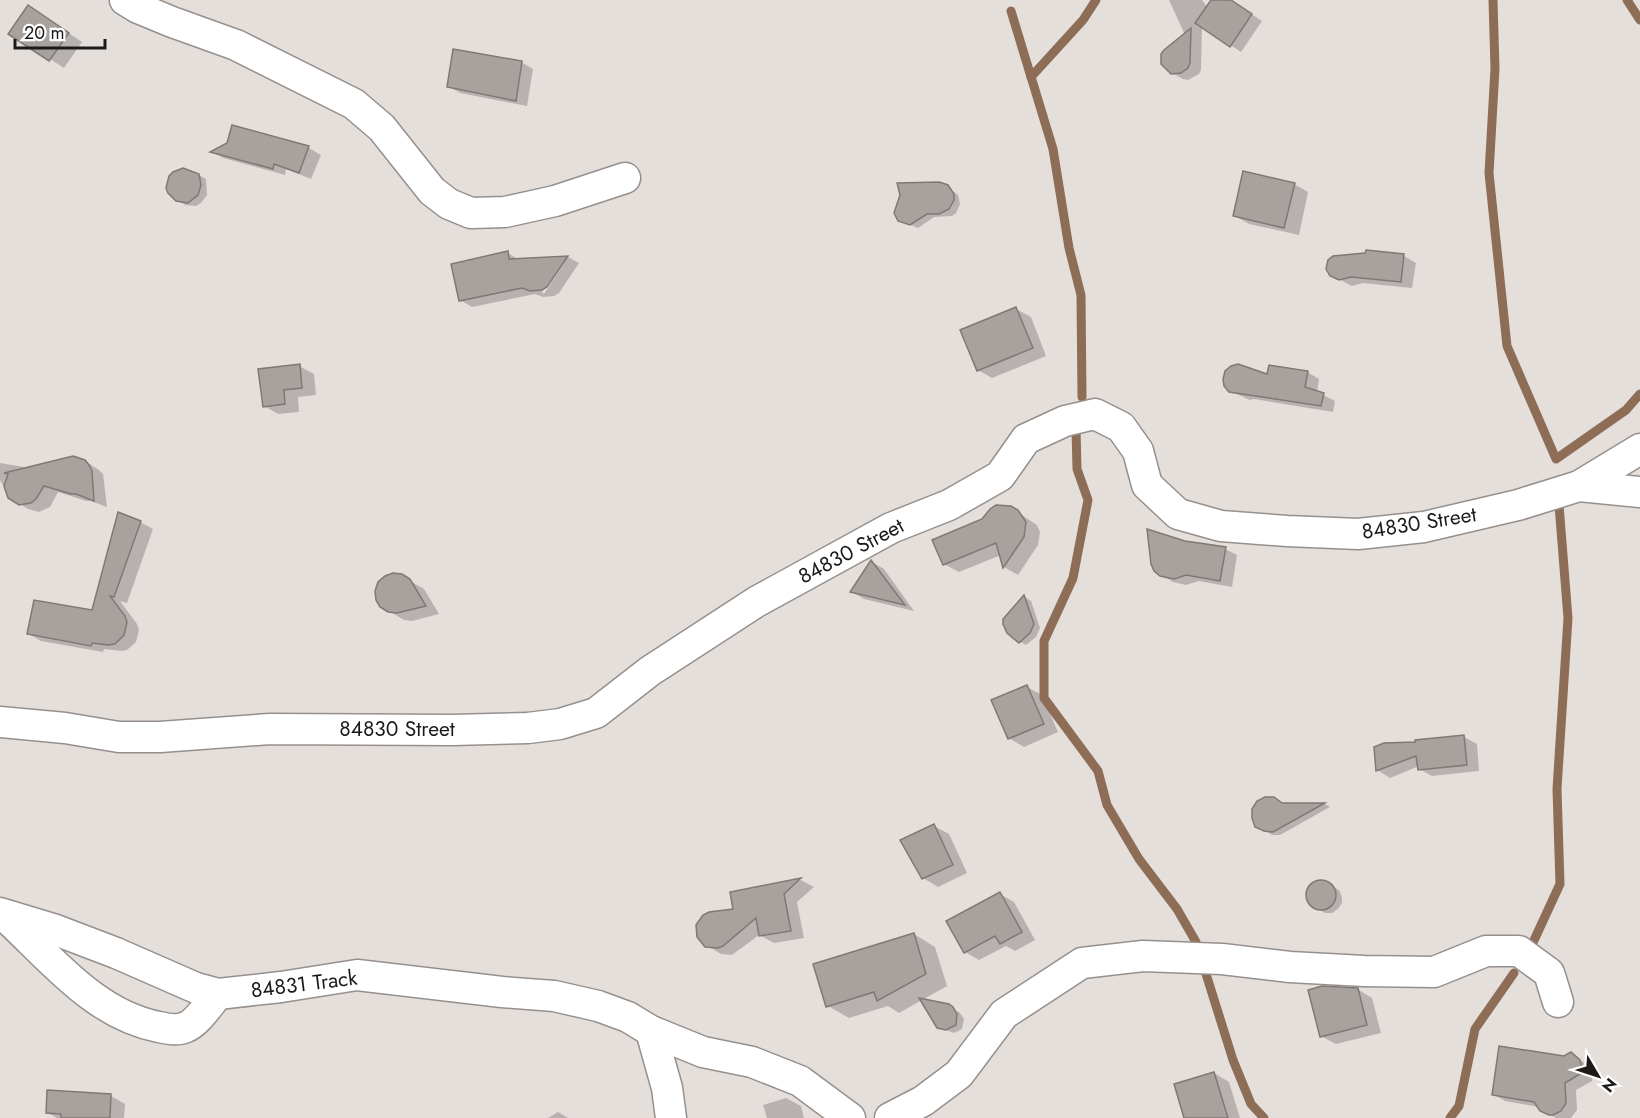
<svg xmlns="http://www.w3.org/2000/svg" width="1640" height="1118" font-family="Jost,sans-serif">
<rect width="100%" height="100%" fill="#e5dfdc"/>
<g fill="#0003" fill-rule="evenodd">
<path d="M1169,0h33l5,7 5,-7h18l32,21 -21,31 -39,-26 -1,44 -2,4 -11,6 -5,-1 -11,-6 13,-38z"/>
<path d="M42,15l40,27 -18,26 -54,-35z"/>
<path d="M521,62l12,7 -6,37 -67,-13 -12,-7z"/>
<path d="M233,127l76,21 12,7 -10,24 -25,-10 -1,6 -62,-17 -10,-6 15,-8z"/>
<path d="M199,175l7,4 1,16 -6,8 -5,3 -11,-1 -8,-5z"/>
<path d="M943,184l15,11 2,9 -4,9 -4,3 -18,1 -16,11 -19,-8z"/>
<path d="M1294,184l14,8 -9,43 -50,-11 -14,-8z"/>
<path d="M508,253l11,7 49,-3 11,6 -20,30 -5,3 -11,1 -8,-3 -63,13 -12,-7zM562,262h3l-21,32 -2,-2z"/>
<path d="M1367,254l37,2 12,7 -4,25 -49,-5 -11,3 -21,-11 -2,-14 9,-6z"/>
<path d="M1016,309l15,8 15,39 -54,22 -14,-8z"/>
<path d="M299,366l15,8 2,21 -18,2 1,15 -21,2 -14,-8z"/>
<path d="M1307,372l12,7 -2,13 18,9 -2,11 -79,-13 -4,1 -20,-9 38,-15z"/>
<path d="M85,461l14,9 4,4 4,33 -16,-6h-5l-28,-9 -8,15 -11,5 -11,-3 -19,-12 -9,-17v-17l30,5z"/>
<path d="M1011,508l26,17 3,7 -2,13 -20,30 -14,-8 -3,-12 -42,17 -15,-8z"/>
<path d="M140,522l13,7 -26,74 -7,-2 17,23 2,6 -3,12 -9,8 -5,1 -18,-2 -1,3 -62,-11 -12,-7 64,-22z"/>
<path d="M1185,543l40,6 12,6 -5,32 -33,-6 -13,4 -13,-3 -13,-8z"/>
<path d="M872,562l12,7 30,42 -50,-12 -12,-7z"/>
<path d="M401,576l23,13 15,25 -27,7 -8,-1 -15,-9z"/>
<path d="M1025,597l6,4 9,27 -4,9 -10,8 -7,-4z"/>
<path d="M1027,687l15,8 16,37 -34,15 -15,-9z"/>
<path d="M1464,737l13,7 2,27 -47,5 -13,-7v-3l-29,12 -13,-8 40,-26z"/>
<path d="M1283,804h42l5,3 -50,28h-8l-15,-10z"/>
<path d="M934,826l15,8 18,39 -29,14 -15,-9z"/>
<path d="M801,880l13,7 -17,15 7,36 -30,5 -15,-8 -27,20 -11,-1 -15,-9 29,-35 -3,-17z"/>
<path d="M1317,882h8l14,8 3,7v6l-4,6 -6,4h-7l-14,-8 -3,-7v-7l3,-6z"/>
<path d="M1000,894l14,8 21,38 -20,11 -9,-5 -27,14 -14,-8z"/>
<path d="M914,934l21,13 12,39 -48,27 -11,-7 -39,12 -21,-12z"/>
<path d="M1357,989l15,9 9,35 -45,11 -15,-8z"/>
<path d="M953,1009l7,4 4,6 -2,10 -8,4 -16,-6z"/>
<path d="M1571,1054l21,14 1,7 -1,6 -16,9 1,20 -6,8h-15l-17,-11 -34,-6 -12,-7z"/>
<path d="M1214,1073l15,9 11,36h-54z"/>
<path d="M111,1096l14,8 -1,14h-67l-10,-6z"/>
<path d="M786,1098l15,8 3,12h-37l-4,-13z"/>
<path d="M558,1112l10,6h-20z"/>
</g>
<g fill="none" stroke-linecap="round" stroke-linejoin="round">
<g stroke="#8e6d57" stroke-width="9">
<path d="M1493,0l2,69 -6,104 18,173 49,113 70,-49 14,-16"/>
<path d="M1627,0l13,20"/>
<path d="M1011,11l42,138 16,99 12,47 1,102"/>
<path d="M1031,77l52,-57 13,-20"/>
<path d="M1076,429l1,40 11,31 -15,78 -29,63v57l54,73 9,34 32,54 38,50 19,33 37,118 18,44 13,14"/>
<path d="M1530,949l30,-65 -3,-95 11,-171 -9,-113"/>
<path d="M1450,1118l9,-12 16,-77 39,-56"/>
</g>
</g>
<g fill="#a8a29f" stroke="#7e7975" stroke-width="1.5">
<path d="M1211,0h20l21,14 -22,33 -35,-24z"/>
<path d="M28,5l41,28 -20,28 -41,-27z"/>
<path d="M1191,28l-1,35 -2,5 -7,5 -10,1 -10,-10v-10l3,-4z"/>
<path d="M453,49l69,12 -6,40 -69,-14z"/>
<path d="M232,125l77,21 -10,27 -25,-9 -1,5 -63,-17 17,-9z"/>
<path d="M183,168l16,6 2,11 -3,10 -10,8 -12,-2 -8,-8 -2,-5 3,-12 4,-4z"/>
<path d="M1243,171l52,12 -11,45 -51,-12z"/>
<path d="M939,182l9,3 6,9v6l-5,9 -10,5h-12l-17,11 -12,-4 -4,-8 6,-18 -3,-12z"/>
<path d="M1366,250l38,4 -3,28 -50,-5 -12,3 -9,-4 -4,-7 2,-9 5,-4 32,-3z"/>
<path d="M508,251l1,8 59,-3 -21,31 -5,3 -12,1 -8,-3 -63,13 -8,-37z"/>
<path d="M1016,307l17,41 -56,23 -17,-41z"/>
<path d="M300,364l2,24 -18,2 1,14 -22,3 -5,-38z"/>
<path d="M1238,364l29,10 2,-9 39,6 -3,16 19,6 -3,13 -92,-14 -5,-6 -1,-7 2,-8 6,-5z"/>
<path d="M73,456l12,4 4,5 3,6 2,30 -18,-7h-5l-27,-8 -8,13 -5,4 -12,2 -11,-7 -4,-12 4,-12 -4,-1z"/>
<path d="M996,505l15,1 7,4 8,12 -2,15 -21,31 -7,-25 -53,22 -11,-25 50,-21 8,-10z"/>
<path d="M118,512l23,9 -27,76 -4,-1 15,20 2,6 -3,13 -9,9 -7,1 -16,-2 -1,3 -64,-12 7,-34 58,10z"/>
<path d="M1147,529l38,12 41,6 -6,34 -34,-6 -12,4 -14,-3 -6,-5 -3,-7z"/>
<path d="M871,560l34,45 -55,-13z"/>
<path d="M393,573l9,1 8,5 16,27 -29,7 -9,-1 -8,-5 -4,-7 -1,-9 3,-9 7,-6z"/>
<path d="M1024,595l10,29 -4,9 -11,10 -12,-10 -4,-9v-5z"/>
<path d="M1027,685l17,39 -36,15 -17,-39z"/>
<path d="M1464,735l3,30 -49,5 -2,-14 -40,15 -2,-24 10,-4 31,-1v-2z"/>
<path d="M1265,797h9l8,6h43l-52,29 -9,-1 -9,-4 -3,-9v-9l5,-8z"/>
<path d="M934,824l19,41 -31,14 -22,-39z"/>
<path d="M801,878l-17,16 7,37 -32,5 -3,-18 -33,28 -5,2 -13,-1 -8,-10 -1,-12 7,-10 6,-3 24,-3 -3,-17z"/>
<circle cx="1321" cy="895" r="15"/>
<path d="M1000,892l22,40 -22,12 -5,-8 -31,17 -18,-32z"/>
<path d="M914,933l12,41 -49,27 -3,-9 -48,15 -13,-43z"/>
<path d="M1322,986l36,2 9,37 -47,12 -12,-47z"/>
<path d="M919,998l30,6 4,3 4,7 -1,11 -10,5 -9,-2z"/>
<path d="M1499,1046l65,10 7,-4 9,8 2,8 -2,6 -15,9 1,20 -5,8 -8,4h-4l-9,-4 -6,-9 -42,-7z"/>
<path d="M1214,1072l14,46h-44l-10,-34z"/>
<path d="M47,1090l64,4 -1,24h-49v-4l-15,-1z"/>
</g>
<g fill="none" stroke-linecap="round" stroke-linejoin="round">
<defs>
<g id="street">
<path d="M125,0l13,8 34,14 64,23 118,59 28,24 50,63 17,13 22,9 34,-1 50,-11 70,-23"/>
<path d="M1579,486l61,6"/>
<path d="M0,722l65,6 54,9h41l110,-8 182,1 76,-2 32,-4 36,-11 54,-42 106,-69 135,-74 58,-23 51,-29 26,-37 39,-18 30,-7 26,13 17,24 9,34 31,29 43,12 66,5 71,3 66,-7 94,-22 61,-19 61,-37"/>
<path d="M0,913l53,16 63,24 80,35 22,6 63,-7 76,-12 145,17 52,4 44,10 30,11 23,14 52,21 49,10 48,19 50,37"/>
<path d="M8,919c45,42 88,96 151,108 9,2 19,4 27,0 11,-4 24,-24 32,-33"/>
<path d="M651,1031l16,57 4,30"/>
<path d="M890,1118l33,-17 36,-27 45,-60 78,-51 61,-7 79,3 68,8 74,4 70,1 52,-21h33l30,22 9,29"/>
</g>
</defs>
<use href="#street" stroke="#96908d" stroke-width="33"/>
<use href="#street" stroke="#fff" stroke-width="30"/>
</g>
<g text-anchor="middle" stroke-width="4.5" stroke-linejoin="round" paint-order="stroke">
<g font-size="21" fill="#1c1a18" stroke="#fff">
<text transform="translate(1419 523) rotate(-9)" y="7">84830 Street</text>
<text transform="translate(851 551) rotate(-28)" y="7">84830 Street</text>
<text x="397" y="736">84830 Street</text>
<text transform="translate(304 984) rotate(-7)" y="7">84831 Track</text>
</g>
</g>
<g transform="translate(1598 1076) rotate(129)" stroke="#ffffff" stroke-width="4.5" paint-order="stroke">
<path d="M0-4.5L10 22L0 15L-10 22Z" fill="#1c1a18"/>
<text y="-9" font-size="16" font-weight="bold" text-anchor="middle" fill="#1c1a18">N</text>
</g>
<path d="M15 39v9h90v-9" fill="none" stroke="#1c1a18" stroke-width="3"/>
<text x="24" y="39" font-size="18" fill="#1c1a18" stroke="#ffffff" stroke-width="4.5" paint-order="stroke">20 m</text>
</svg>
